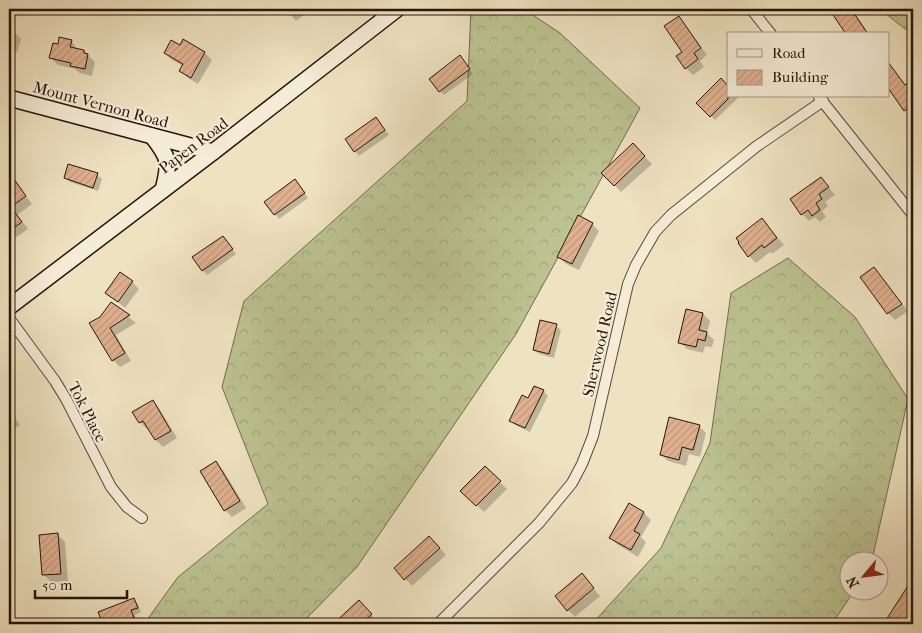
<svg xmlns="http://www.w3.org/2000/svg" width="922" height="633" font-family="'IM FELL French Canon',serif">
<defs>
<pattern id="forest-crowns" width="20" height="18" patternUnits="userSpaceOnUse" patternTransform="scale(1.25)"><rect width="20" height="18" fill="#bcc291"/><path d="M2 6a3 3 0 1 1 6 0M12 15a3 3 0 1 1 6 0" fill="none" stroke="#a2a67c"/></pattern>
<pattern id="building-hatch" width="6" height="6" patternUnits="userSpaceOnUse" patternTransform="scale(1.25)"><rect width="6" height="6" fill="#e0b18f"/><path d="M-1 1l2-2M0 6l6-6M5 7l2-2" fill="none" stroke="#c0977a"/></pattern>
</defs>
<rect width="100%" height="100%" fill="#efe2c1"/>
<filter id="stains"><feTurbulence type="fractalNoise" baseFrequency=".004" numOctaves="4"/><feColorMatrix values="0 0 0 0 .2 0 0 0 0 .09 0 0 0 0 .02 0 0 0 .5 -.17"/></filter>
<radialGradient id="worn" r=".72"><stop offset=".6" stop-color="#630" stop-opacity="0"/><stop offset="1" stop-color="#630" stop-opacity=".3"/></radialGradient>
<g fill="url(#forest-crowns)" stroke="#726c4d">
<path d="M471,9h53l36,24 80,75 -124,226 -159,233 -56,57h-157l34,-47 90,-73 -46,-117 22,-86 223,-200z"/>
<path d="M880,9h33v26l-32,-25z"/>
<path d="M788,258l67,59 53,82 -36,161h-22v30l4,1 -22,33h-240l69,-76 49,-105 21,-150z"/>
</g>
<g fill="#0003">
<path d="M286,9h25l-15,12z"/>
<path d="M830,9h22l17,25h-22z"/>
<path d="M678,18l7,7 22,30 -7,6 4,6 -11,8 -7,-7z"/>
<path d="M9,30l5,2 7,7 -4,13 -8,-2z"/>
<path d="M71,41l7,9 6,1 11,11 -3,14 -13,-3 -4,-4 -17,-4 -7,-7 8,-13z"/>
<path d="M184,41l21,12 7,7 -14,24 -10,-6 -7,-7 2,-5 -11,-6 -7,-7 16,-6z"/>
<path d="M464,62l9,12 -29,21 -4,-4z"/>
<path d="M890,67l16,19 4,-3 3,3 -1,31 -24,-31z"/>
<path d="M721,80l7,8v8h8l2,2 -23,22 -17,-17z"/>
<path d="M376,118l13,17 -30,21 -13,-17z"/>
<path d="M633,145l19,19 -31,28 -18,-19z"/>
<path d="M97,175l5,4 -4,12 -28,-9 -5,-4z"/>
<path d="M821,178l14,17 -10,7 3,4 -6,5 4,6 -6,5 -5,-5 -6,4 -7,-7z"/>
<path d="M14,181l18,23 -15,11 11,14 -13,9 -6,-6v-47z"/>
<path d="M299,185l9,13 -29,21 -4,-5z"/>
<path d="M762,220l22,25 -12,9 -2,-2 -14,11 -7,-7z"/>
<path d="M592,224l7,7 -20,39 -13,-6 -7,-7z"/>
<path d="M227,242l9,12 -29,21 -4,-5z"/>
<path d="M874,269l34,42 -13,9 -7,-7z"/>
<path d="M132,282l7,7 -14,19 -18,-15z"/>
<path d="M111,303l25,20 -20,12 15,26 -11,6 -7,-7 -13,-42z"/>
<path d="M687,311l16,3 7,7 -3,12 7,7 -2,7 -7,-1 -2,7 -16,-4 -7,-7z"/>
<path d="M556,326l5,4 -7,28 -15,-4 -5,-4z"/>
<path d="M543,391l5,5 -18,36 -15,-7 -4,-5z"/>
<path d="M152,401l7,7 18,30 -14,9 -7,-7 -7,-12 -2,1 -7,-7z"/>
<path d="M9,409l11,16 -11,8z"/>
<path d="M699,426l7,7 -6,24 -11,-3 -3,12 -18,-5 -7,-7z"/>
<path d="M216,462l7,8 23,38 -14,9 -7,-7z"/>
<path d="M485,468l22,21 -23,23 -22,-21z"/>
<path d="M629,505l15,8 7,7 -10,17 5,5 -8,15 -20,-12 -7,-7z"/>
<path d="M58,535l7,7 3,39 -17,1 -7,-7z"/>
<path d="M436,544l10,11 -34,31 -17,-18z"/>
<path d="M588,582l12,14 -25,21 -7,-7z"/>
<path d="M911,583l2,1v40h-21l-5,-4z"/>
<path d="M133,600l5,4 3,8 -6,3 3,8 -4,1h-30l-5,-11z"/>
<path d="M359,601l19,21 -2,2h-41z"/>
</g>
<g fill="url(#building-hatch)" stroke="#271509">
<path d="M829,9h22l17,25h-22z"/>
<path d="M679,16l22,32 -7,5 4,6 -13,10 -9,-13 6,-4 -18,-26z"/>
<path d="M59,37l13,3 -2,7 14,3v3l4,1 -3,15 -15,-3 1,-3 -22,-5 4,-15 5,1z"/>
<path d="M183,39l22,13 -14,26 -12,-7 4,-7 -19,-11 7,-13 9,5z"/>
<path d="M460,55l10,14 -31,23 -10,-13z"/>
<path d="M888,62l17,23 8,-6v26l-9,6 -16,-23z"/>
<path d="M721,78l7,8v13l-18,18 -14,-14z"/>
<path d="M376,117l9,13 -31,22 -9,-13z"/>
<path d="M633,143l12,13 -31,30 -13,-13z"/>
<path d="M68,164l30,9 -5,15 -29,-10z"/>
<path d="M9,172l17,24 -15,11 11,15 -13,9z"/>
<path d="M821,177l8,10 -10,7 3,5 -6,4 4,7 -8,6 -4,-6 -7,5 -11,-16z"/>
<path d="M295,179l10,14 -31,22 -10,-13z"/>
<path d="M578,215l15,8 -21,41 -15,-7z"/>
<path d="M762,218l15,20 -13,10 -2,-3 -14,12 -10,-14 1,-1 -3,-4z"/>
<path d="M223,236l10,13 -31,22 -10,-14z"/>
<path d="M874,267l28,37 -15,10 -27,-37z"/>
<path d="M120,272l13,9 -15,21 -13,-9z"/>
<path d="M111,302l19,13 -20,13 15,25 -13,8 -23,-38 11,-6z"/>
<path d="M686,309l17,4 -4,17 8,2 -2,9 -7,-2 -2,8 -18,-4z"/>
<path d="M540,320l17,4 -8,30 -16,-4z"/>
<path d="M534,386l10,4 -19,38 -16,-7 13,-26 6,3z"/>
<path d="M153,400l18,31 -16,9 -12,-19 -4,2 -7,-11z"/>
<path d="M669,417l31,8 -7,25 -11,-3 -3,13 -19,-5z"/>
<path d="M216,461l24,40 -16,10 -24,-40z"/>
<path d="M485,466l16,15 -25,25 -16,-15z"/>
<path d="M629,503l15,9 -10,19 6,3 -9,16 -22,-12z"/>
<path d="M58,533l3,41 -19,1 -3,-40z"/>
<path d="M429,536l11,12 -36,32 -10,-12z"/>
<path d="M582,573l12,15 -27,23 -12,-15z"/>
<path d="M913,578v30l-10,16h-11l-6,-4z"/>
<path d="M134,598l4,10 -7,2 3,8 -15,6h-16l-5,-12z"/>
<path d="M359,600l13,14 -11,10h-28z"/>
</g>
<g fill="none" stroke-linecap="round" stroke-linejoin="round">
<defs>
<g id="street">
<path d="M751,9l20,25"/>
<path d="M819,97l94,118"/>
<path d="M9,318l46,63 11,18 45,88 16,20 15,11"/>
<path d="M438,624l101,-101 33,-40 10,-19 11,-28 35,-152 8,-19 19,-33 16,-17 86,-69 66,-45"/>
</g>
<g id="secondary">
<path d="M9,98l204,54"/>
<path d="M152,136c18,23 18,26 11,54"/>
<path d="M9,307l204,-155 184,-143"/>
</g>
</defs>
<use href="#street" stroke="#594837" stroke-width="12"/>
<use href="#secondary" stroke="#271509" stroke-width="18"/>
<use href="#street" stroke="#f5ecd7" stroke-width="10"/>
<use href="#secondary" stroke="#f5ecd7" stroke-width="15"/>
</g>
<g text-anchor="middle" stroke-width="4.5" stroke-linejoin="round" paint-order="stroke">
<g font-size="16" fill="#271509" stroke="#f5ecd7">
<text transform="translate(101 104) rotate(15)" y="6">Mount Vernon Road</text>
<text transform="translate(193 145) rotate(-37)" y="6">Papen Road</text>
<text transform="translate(599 344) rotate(-77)" y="6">Sherwood Road</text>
<text transform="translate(88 412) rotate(63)" y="6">Tok Place</text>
</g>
</g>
<rect width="922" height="633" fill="none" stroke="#efe2c1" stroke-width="30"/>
<rect x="10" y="10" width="902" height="613" fill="none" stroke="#271509" stroke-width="2.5"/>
<rect x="15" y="15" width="892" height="603" fill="none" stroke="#271509"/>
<rect x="727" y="32" width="162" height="65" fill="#f5ecd7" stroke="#a39685"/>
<rect x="737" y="49" width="25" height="8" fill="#f5ecd7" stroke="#a39685"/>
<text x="772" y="58" font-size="15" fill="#271509">Road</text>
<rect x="737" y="70" width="25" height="15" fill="url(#building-hatch)" stroke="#a39685"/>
<text x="772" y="82" font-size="15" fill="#271509">Building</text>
<g transform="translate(864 576) rotate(241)"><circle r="24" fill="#f5ecd7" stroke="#a39685"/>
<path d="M0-4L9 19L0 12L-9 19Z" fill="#8f2418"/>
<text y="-8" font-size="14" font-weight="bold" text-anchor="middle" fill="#271509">N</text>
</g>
<path d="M35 590v8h92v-8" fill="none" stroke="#271509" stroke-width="2.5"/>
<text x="42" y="590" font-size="15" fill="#271509" stroke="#f5ecd7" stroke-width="4" paint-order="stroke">50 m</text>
<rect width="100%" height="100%" filter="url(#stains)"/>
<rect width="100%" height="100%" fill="url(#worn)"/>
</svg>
